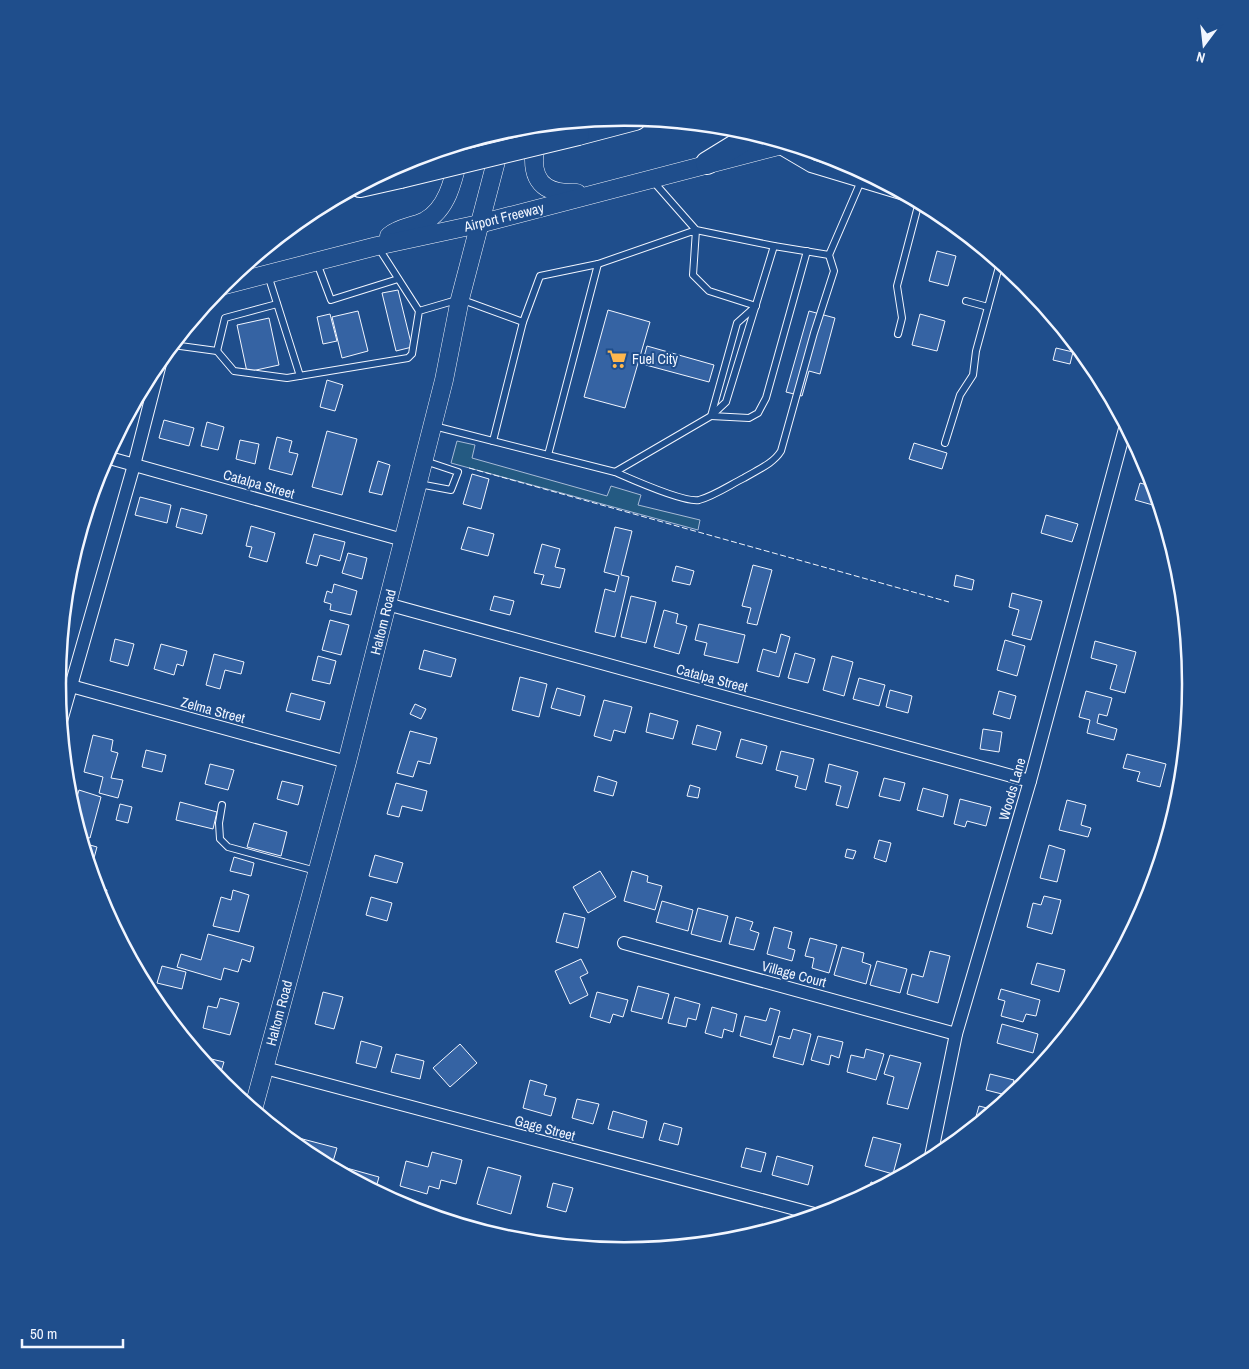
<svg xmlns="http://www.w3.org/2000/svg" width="1249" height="1369" font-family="'Archivo Narrow',sans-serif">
<rect width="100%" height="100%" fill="#1f4e8c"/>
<path fill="#245a82" stroke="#a8bbd7" d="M457,441l18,4 -3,13 135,38 4,-10 30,9 -3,10 62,15 -2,10 -247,-67z"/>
<g fill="#3563a3" stroke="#f2f6ff">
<path d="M937,251l19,5 -8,30 -19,-5z"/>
<path d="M398,290l14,57 -16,4 -14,-58z"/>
<path d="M608,310l42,12 -25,86 -41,-11z"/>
<path d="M358,311l10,40 -26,7 -10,-41z"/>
<path d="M809,311l26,7 -15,56 -11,-3 -7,25 -16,-4z"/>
<path d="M330,314l7,27 -14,3 -6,-27z"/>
<path d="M920,314l25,7 -8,30 -25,-6z"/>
<path d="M269,318l10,47 -32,7 -10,-47z"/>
<path d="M647,346l67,19 -5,17 -67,-18z"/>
<path d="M1056,348l17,4 -3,12 -17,-4z"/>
<path d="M327,380l16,5 -8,26 -15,-4z"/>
<path d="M164,420l30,8 -5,18 -30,-8z"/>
<path d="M207,422l17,5 -6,23 -17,-4z"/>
<path d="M327,431l30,8 -15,56 -30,-8z"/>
<path d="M277,437l15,4 -3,11 9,2 -6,21 -23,-6z"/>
<path d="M240,440l19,4 -4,20 -19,-5z"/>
<path d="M914,443l33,10 -5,16 -33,-10z"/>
<path d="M378,461l12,4 -8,30 -13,-3z"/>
<path d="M472,474l17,5 -8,30 -18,-5z"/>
<path d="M1140,483l14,4 6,20 -25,-7z"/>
<path d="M140,497l31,8 -4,18 -32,-8z"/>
<path d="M181,508l26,7 -5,19 -26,-7z"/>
<path d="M1046,515l32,9 -6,18 -31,-9z"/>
<path d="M251,526l24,7 -8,29 -18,-5 3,-10 -6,-1z"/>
<path d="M468,527l26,7 -6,22 -27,-7z"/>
<path d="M615,527l17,4 -11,44 8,2 -14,60 -20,-5 10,-43 10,3 4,-16 -15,-4z"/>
<path d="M82,529l-9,34h-1z"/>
<path d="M314,534l31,8 -5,19 -20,-6 -3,11 -11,-3z"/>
<path d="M542,544l18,5 -5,18 10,2 -5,19 -19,-4 3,-9 -10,-2z"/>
<path d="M348,553l19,5 -5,21 -20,-6z"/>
<path d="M753,565l19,5 -15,55 -10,-2 4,-15 -9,-2z"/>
<path d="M676,566l18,5 -4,14 -18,-4z"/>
<path d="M956,575l18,5 -2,10 -18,-4z"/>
<path d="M334,584l23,7 -6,24 -21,-5 1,-6 -7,-2 3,-11 5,2z"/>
<path d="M1012,593l30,8 -11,39 -19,-5 7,-25 -10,-3z"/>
<path d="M494,596l20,5 -4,14 -20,-5z"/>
<path d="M631,596l25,6 -10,41 -25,-6z"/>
<path d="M664,610l14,4 -2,9 11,3 -8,28 -25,-7z"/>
<path d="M330,620l19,5 -8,30 -19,-5z"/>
<path d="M699,624l46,11 -7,28 -34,-8 3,-12 -12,-3z"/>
<path d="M781,634l9,3 -11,40 -22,-6 6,-22 13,4z"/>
<path d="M115,639l19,5 -6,22 -18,-5z"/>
<path d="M1005,640l20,6 -8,30 -20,-6z"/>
<path d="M1095,641l41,11 -11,41 -15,-4 7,-24 -26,-7z"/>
<path d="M161,644l26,7 -4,15 -6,-2 -3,11 -20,-6z"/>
<path d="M424,650l32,9 -5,18 -32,-8z"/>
<path d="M795,653l20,6 -7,24 -20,-5z"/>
<path d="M214,654l30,8 -3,12 -16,-4 -5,19 -14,-4z"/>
<path d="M318,656l18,5 -6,23 -18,-4z"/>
<path d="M832,656l21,6 -9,34 -21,-6z"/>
<path d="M520,677l27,7 -8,33 -27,-7z"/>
<path d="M859,678l26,7 -6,21 -26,-7z"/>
<path d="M557,688l28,8 -5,20 -29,-8z"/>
<path d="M890,690l22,6 -4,17 -22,-6z"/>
<path d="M999,691l17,5 -6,23 -17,-5z"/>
<path d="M1086,691l26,7 -5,18 -8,-2 -2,9 20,6 -3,11 -27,-7 3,-13 -11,-3z"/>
<path d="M291,693l34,9 -5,18 -34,-9z"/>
<path d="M604,700l28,7 -7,26 -11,-3 -3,11 -17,-5z"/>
<path d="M415,704l11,5 -5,10 -11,-5z"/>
<path d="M650,713l28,8 -5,18 -27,-7z"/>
<path d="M697,725l24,7 -5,18 -24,-6z"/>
<path d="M983,729l19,3 -3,20 -19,-3z"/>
<path d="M410,731l27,7 -7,26 -12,-3 -5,16 -16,-4z"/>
<path d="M93,735l20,5 -2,11 7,2 -7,25 12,2 -5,18 -19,-5 4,-16 -19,-5z"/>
<path d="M741,739l26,7 -5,18 -26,-7z"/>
<path d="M146,750l20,5 -4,17 -20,-5z"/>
<path d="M781,751l33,8 -8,31 -11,-3 3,-11 -22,-6z"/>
<path d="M1127,754l39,10 -6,23 -23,-6 3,-9 -17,-4z"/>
<path d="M210,764l24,6 -6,20 -23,-6z"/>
<path d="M829,764l29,8 -10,36 -12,-3 5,-19 -16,-4z"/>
<path d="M598,776l19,6 -4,14 -19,-5z"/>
<path d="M884,778l21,5 -5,18 -21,-5z"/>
<path d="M282,781l21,5 -5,19 -21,-6z"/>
<path d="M396,783l31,8 -5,20 -20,-5 -3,11 -12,-3z"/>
<path d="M690,785l10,3 -2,10 -11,-2z"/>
<path d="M923,788l25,7 -5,22 -26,-7z"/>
<path d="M79,790l22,7 -11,41 -9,-2 -8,-25z"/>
<path d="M960,799l31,8 -5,19 -19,-5 -2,6 -11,-3z"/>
<path d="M1067,800l19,5 -5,20 10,3 -3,9 -29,-7z"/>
<path d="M180,802l37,10 -4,17 -37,-9z"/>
<path d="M120,804l12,3 -4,16 -12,-3z"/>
<path d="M254,823l33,9 -6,24 -34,-9z"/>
<path d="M879,840l12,3 -5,19 -12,-4z"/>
<path d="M83,843l14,4 -6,22z"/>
<path d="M1049,845l16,5 -8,32 -17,-4z"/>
<path d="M847,849l9,2 -3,8 -8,-2z"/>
<path d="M375,855l28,8 -6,20 -28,-7z"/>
<path d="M234,857l20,6 -3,13 -21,-5z"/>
<path d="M600,871l16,26 -28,16 -15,-26z"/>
<path d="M632,871l16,5 -1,6 15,4 -7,24 -31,-9z"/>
<path d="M96,887l11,3 -4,15 -2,-4z"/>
<path d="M233,890l16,5 -10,37 -26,-6 8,-29 10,3z"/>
<path d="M1044,896l17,4 -9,34 -25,-7 6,-24 8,2z"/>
<path d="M371,897l21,6 -5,18 -21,-6z"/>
<path d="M662,901l31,9 -5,21 -32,-9z"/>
<path d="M698,908l30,8 -7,26 -30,-8z"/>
<path d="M564,913l21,5 -7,30 -22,-6z"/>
<path d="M736,917l17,5 -3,8 9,3 -5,17 -25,-6z"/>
<path d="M774,927l18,5 -4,16 7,2 -3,11 -25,-7z"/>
<path d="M208,934l46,13 -4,15 -8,-3 -4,13 -14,-4 -3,12 -44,-13 4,-13 20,6z"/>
<path d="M810,938l27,7 -8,28 -17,-5 2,-10 -9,-2z"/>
<path d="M842,947l22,6 -2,9 9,3 -5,19 -32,-9z"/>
<path d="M930,951l20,5 -12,47 -31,-9 5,-20 11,3z"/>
<path d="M581,959l7,14 -8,4 8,18 -18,9 -15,-33z"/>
<path d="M877,961l30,8 -7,24 -30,-8z"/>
<path d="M1037,963l28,7 -6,22 -28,-8z"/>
<path d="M162,966l24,6 -4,17 -25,-6z"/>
<path d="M638,986l31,8 -7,25 -31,-8z"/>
<path d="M1001,989l39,11 -4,16 -10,-2 -3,8 -22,-6 4,-15 -7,-2z"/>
<path d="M323,992l20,5 -9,32 -19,-5z"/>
<path d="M597,992l31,8 -5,17 -10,-3 -3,9 -20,-6z"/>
<path d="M675,997l25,7 -4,16 -8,-2 -2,9 -18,-4z"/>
<path d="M220,998l19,5 -9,32 -27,-7 5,-22 9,2z"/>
<path d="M712,1007l25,7 -4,18 -9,-3 -2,9 -17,-5z"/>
<path d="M770,1008l10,3 -9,34 -31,-9 5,-20 21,5z"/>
<path d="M1002,1024l36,10 -5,19 -36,-10z"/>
<path d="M793,1029l18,5 -8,31 -30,-8 6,-21 11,3z"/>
<path d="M818,1036l25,6 -4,16 -8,-3 -2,10 -18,-5z"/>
<path d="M361,1041l21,6 -6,21 -20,-5z"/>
<path d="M460,1044l17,19 -27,24 -17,-19z"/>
<path d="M866,1049l18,5 -8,26 -29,-8 4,-17 13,3z"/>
<path d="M396,1054l28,7 -4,18 -29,-7z"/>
<path d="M890,1055l31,8 -13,46 -21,-5 7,-27 -10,-3z"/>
<path d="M199,1056l25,6 -5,16 -2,-1z"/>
<path d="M990,1074l24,6 -4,16 -24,-6z"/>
<path d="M530,1080l17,5 -3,10 12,3 -5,18 -28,-8z"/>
<path d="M577,1099l22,5 -6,20 -21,-6z"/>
<path d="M979,1106l16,4 -20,17h-2z"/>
<path d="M613,1111l34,10 -4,17 -35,-9z"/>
<path d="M664,1123l18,5 -4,17 -19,-5z"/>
<path d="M295,1137l42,11 -6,20 -22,-12 -16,-13z"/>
<path d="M873,1137l28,7 -8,30 -28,-8z"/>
<path d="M746,1148l20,5 -5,19 -20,-5z"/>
<path d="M432,1152l30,8 -6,24 -15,-4 -2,9 -10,-3 -2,8 -27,-8 6,-25 22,6z"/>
<path d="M777,1156l36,10 -5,19 -36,-10z"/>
<path d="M343,1167l36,10 -4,14 -33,-18z"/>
<path d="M488,1167l33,9 -10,38 -34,-10z"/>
<path d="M871,1182l13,4 -16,8z"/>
<path d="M553,1183l20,5 -7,24 -19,-5z"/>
</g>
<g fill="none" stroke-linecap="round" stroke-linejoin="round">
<defs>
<g id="service">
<path d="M652,180l44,50 78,16"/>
<path d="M378,247l41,64"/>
<path d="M317,263l14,37 67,-21"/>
<path d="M268,275l32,101"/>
<path d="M966,301l22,6"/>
<path d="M898,334l4,-16 -5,-32 22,-84"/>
<path d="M173,345l44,6 17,20 53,7 121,-20 4,-4 7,-43 41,-12 63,23 17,-46 58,-12 98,-34 -3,45 16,16 47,15 -19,17 -26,93 38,2 9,-5 8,-15 41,-147"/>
<path d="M217,351l8,-33 52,-14"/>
<path d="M434,426l181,46 96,-56 15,-14 48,-156 55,9 32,-74"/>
<path d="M493,441l30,-119"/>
<path d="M945,443l15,-48 13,-20 3,-24 24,-88"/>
<path d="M548,455l50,-191"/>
<path d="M615,472c16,7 69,31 84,28 15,-4 31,-15 45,-22 13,-8 29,-14 37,-27l33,-118 20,-62 -5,-16"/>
<path d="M419,484l32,6 7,-18 -33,-11"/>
<path d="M222,805l-3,18 1,16 8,8 88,24"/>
</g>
<g id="minor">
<path d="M777,146l34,20 93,28"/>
<path d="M106,457l297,83"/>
<path d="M387,604l643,177"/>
<path d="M71,686l276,76"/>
<path d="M61,721l73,-256 27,-105"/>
<path d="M624,943l332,91"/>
<path d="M265,1068l553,147"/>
<path d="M930,1161l26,-127 74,-253 96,-356"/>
</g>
<g id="secondary">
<path d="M543,126c-3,10 -9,23 -9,34 0,28 19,34 43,33"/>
<path d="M389,236c11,-9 24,-9 36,-15 26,-14 30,-51 37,-77"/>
<path d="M221,286l156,-40 102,-22 307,-80"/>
<path d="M253,1110l94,-348 97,-382 16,-81 44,-168"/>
</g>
<g id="motorway">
<path d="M578,134l57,-15"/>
<path d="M707,163l39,-24 10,-4"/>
<path d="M360,186l40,-9"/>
</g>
</defs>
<use href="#service" stroke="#f2f6ff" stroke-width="8"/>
<use href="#minor" stroke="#f2f6ff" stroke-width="14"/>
<use href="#secondary" stroke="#f2f6ff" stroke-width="19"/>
<use href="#motorway" stroke="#f2f6ff" stroke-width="24"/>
<use href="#service" stroke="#1f4e8c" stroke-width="6"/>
<use href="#minor" stroke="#1f4e8c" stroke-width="12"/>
<use href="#secondary" stroke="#1f4e8c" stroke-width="18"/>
<use href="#motorway" stroke="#1f4e8c" stroke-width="22"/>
<defs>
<path id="motorway-bridge" d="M400,177l178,-43"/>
</defs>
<use href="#motorway-bridge" stroke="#f2f6ff" stroke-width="24" stroke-linecap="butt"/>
<use href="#motorway-bridge" stroke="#1f4e8c" stroke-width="22"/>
<path stroke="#f2f6ff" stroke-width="1" stroke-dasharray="6 2.5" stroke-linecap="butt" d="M469,468l480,134"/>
</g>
<defs>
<symbol id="supermarket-bare" viewBox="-9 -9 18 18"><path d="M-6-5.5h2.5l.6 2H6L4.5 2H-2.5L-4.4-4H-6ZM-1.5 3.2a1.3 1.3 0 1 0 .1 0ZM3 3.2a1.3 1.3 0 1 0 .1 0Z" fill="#ffb74d" stroke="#1f4e8c" stroke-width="2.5" paint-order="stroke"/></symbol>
</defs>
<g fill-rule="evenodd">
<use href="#supermarket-bare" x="603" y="345" width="28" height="28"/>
</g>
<g text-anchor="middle" stroke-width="4" stroke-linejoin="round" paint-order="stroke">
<g font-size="14" fill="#f2f6ff" stroke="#1f4e8c">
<text transform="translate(504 217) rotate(-14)" y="5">Airport Freeway</text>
<text transform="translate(259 484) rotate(16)" y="5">Catalpa Street</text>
<text transform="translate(383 622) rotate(-76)" y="5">Haltom Road</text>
<text transform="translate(712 678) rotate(15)" y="5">Catalpa Street</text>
<text transform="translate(213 710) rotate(15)" y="5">Zelma Street</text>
<text transform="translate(1012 789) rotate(-74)" y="5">Woods Lane</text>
<text transform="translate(794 974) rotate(15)" y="5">Village Court</text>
<text transform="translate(279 1013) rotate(-75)" y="5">Haltom Road</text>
<text transform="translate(545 1128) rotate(15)" y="5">Gage Street</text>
</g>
<g font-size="14" fill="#f2f6ff" stroke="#1f4e8c" text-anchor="start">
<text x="632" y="364">Fuel City</text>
</g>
</g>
<path d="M0 0H1249V1369H0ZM66 684a558 558 0 1 1 1116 0a558 558 0 1 1-1116 0Z" fill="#1f4e8c" fill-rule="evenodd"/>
<path fill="none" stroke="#f2f6ff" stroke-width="2.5" d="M66 684a558 558 0 1 1 1116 0a558 558 0 1 1-1116 0Z"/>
<g transform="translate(1204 45) rotate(195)" stroke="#1f4e8c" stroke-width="4" paint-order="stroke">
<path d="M0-4L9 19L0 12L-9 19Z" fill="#f2f6ff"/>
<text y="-8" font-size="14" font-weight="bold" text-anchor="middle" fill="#f2f6ff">N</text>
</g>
<path d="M22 1339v8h101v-8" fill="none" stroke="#f2f6ff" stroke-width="2.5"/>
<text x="30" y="1339" font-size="15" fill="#f2f6ff" stroke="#1f4e8c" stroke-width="4" paint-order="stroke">50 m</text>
</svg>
